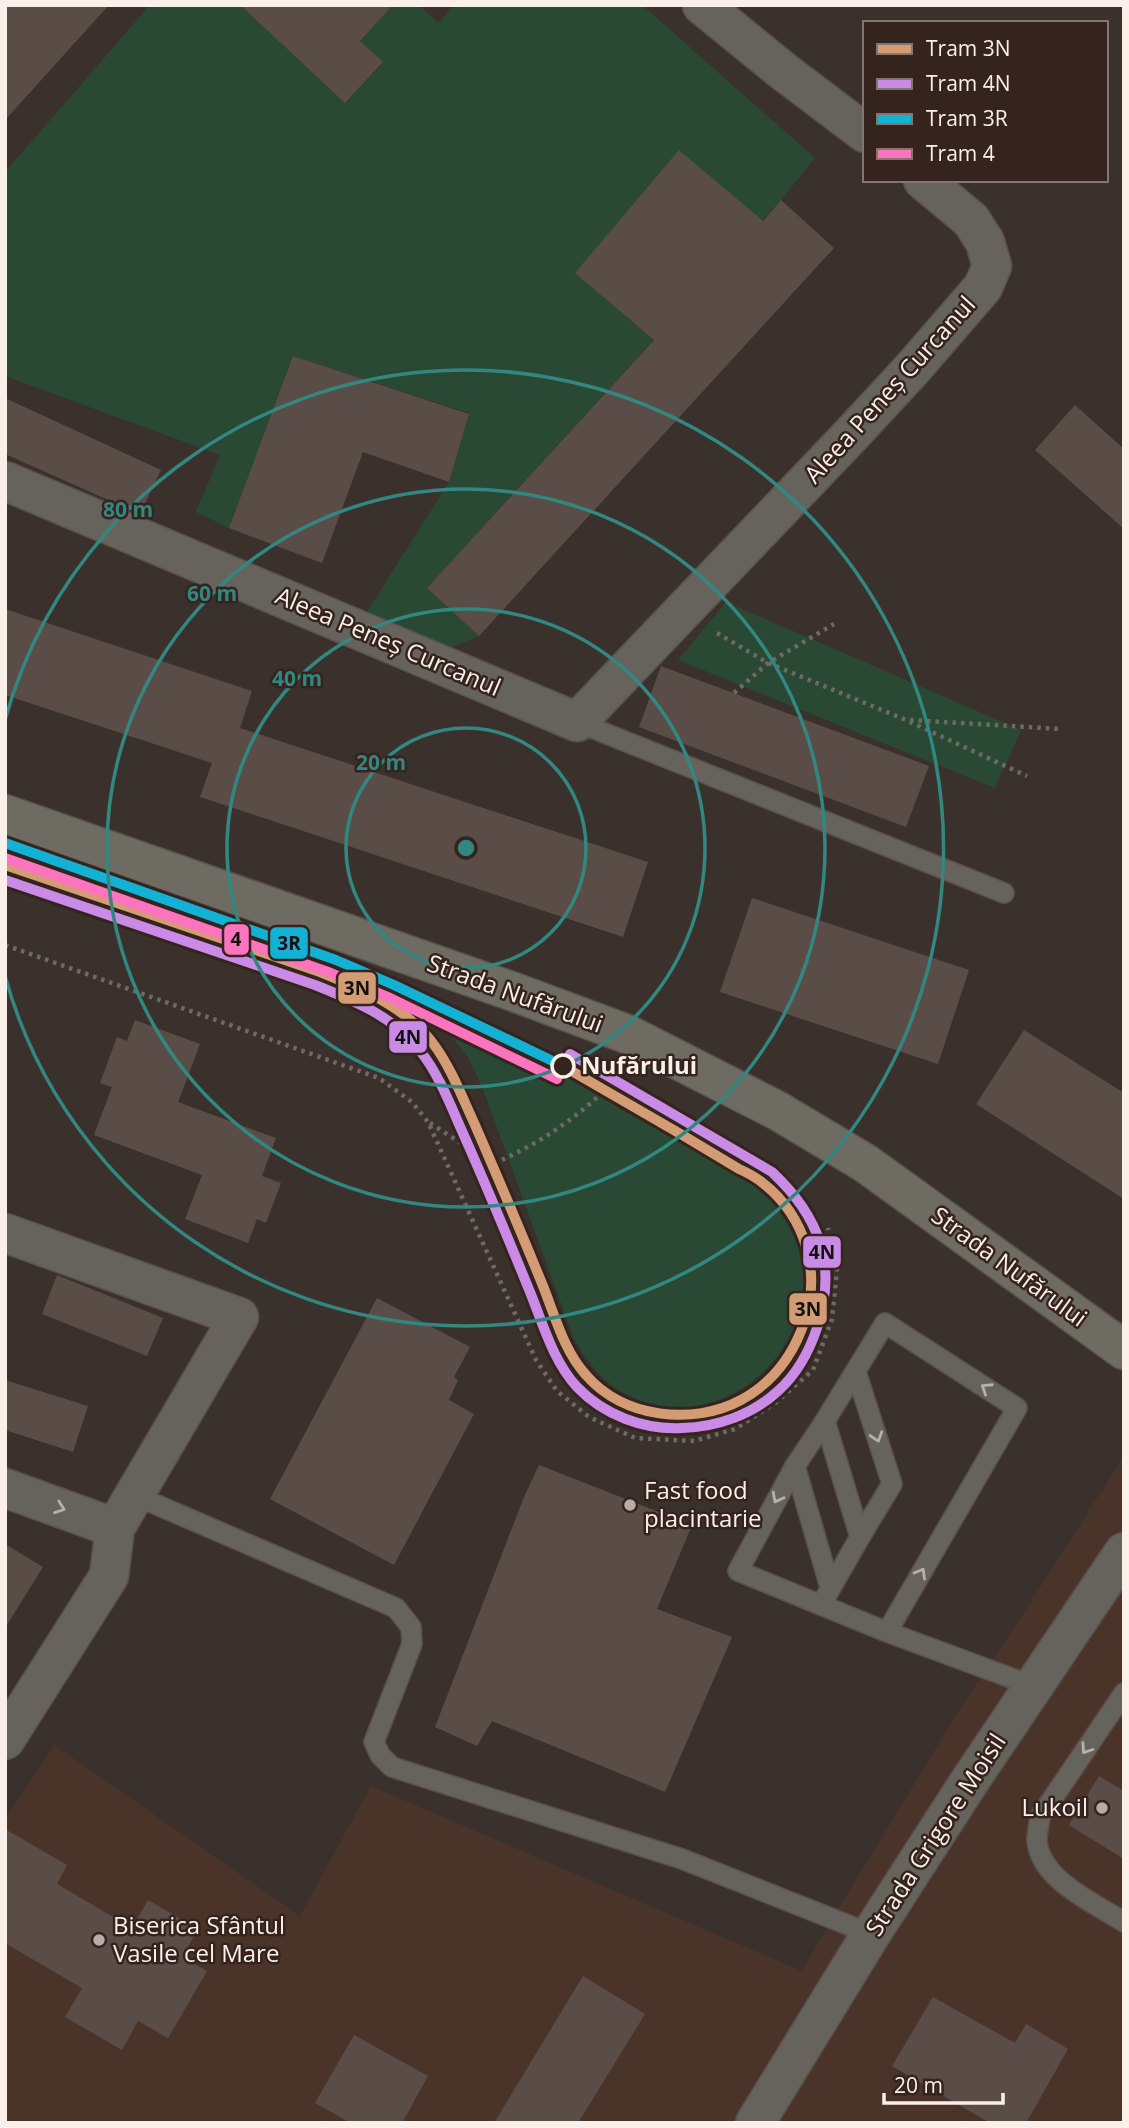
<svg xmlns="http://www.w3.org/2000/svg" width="1129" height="2128" font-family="'Open Sans',sans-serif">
<rect width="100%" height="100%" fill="#3a312d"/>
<path fill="#4a342a" d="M1124,1456v667h-1119v-303l49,-75 246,171 71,-130 430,185 160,-264 46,-68z"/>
<g fill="#294935">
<path d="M150,5h90l105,98 38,-40 -23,-22 33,-36h26l19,18 17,-18h187l173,153 -34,42 -354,388 52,48 -27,11 -87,-32 84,-133 20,-69 -176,-57 -64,172 -33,-16 24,-57 -215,-79v-204z"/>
<path d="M726,602l295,128 -26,58 -317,-128z"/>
<path d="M443,1026c36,14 74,26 108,43 44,23 87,49 130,73 34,19 75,37 99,70 12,18 24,41 25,63 2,93 -103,168 -186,115 -20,-12 -33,-31 -45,-51l-91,-250 -15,-32z"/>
</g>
<g fill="#5a4d47">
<path d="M5,5h104l-104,115z"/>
<path d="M240,5h153l-33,36 23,21 -38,41z"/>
<path d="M679,150l84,71 18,-21 53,48 -355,388 -52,-48 227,-248 -79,-67z"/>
<path d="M293,356l176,58 -20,68 -86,-30 -41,111 -93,-35z"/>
<path d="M5,398l156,72 -21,44 -135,-60z"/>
<path d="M1075,405l49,44v80l-89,-79z"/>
<path d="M5,609l247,82 -12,37 408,134 -25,75 -423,-140 12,-34 -207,-68z"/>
<path d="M661,666l268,100 -23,61 -267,-100z"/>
<path d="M752,898l217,72 -31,94 -218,-72z"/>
<path d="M135,1020l65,24 -22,58 98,36 -14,38 19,7 -15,40 -9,-4 -9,24 -63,-24 17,-44 -108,-40 18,-48 -12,-4 17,-46 10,4z"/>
<path d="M1024,1030l100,63v106l-148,-95z"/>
<path d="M57,1275l106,43 -16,38 -105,-42z"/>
<path d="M377,1298l93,49 -16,30 4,3 -9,20 25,14 -80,151 -124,-66z"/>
<path d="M5,1380l83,26 -15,46 -68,-22z"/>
<path d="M539,1465l153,60 -35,84 75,28 -67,155 -173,-71 -15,25 -42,-19 89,-230z"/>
<path d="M5,1544l38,23 -38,61z"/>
<path d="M1099,1776l25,15v68l-55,-34z"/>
<path d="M5,1829l62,36 -10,19 75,44 16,-28 50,29 -16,28 25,14 -39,67 -30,-17 -16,29 -57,-33 17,-29 -77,-45z"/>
<path d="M583,1976l62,38 -67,109h-84z"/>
<path d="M933,1997l82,46 11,-19 42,25 -42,74h-36l-98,-57z"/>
<path d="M354,2035l74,41 -26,47h-51l-36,-20z"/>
</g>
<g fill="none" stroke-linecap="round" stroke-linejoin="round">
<defs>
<g id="lane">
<path d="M577,722l427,171"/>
<path d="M856,1372l36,112 -32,53"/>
<path d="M795,1466l35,121"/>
<path d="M134,1495l262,113 15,19 1,17 -38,98 6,13 12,12 290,92 189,75"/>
<path d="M821,1605l39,-68 -35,-116"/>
<path d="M887,1632l130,-224 -132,-85 -60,98 -30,45 -57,105 149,61 146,54"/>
<path d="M1124,1693l-84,124c-1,7 -3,16 -3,23 2,39 57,63 87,82"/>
</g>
<g id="street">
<path d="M702,5l81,66 82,62"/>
<path d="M5,481l572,241 274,-287 62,-67 70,-81 9,-21 -7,-24 -14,-22 -48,-40"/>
<path d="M5,1233l234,84 -124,211 -6,48 -104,164"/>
<path d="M5,1488l110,40"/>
<path d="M755,2123l116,-189 102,-158 151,-224"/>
</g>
<path id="primary" d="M5,814l509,178 113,42 151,77 87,52 259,187"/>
</defs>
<use href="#lane" stroke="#58504c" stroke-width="22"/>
<use href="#street" stroke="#58504c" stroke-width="41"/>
<use href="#primary" stroke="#58504c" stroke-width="41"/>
<g stroke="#6d6964" stroke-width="4.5" stroke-dasharray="3.5 5" stroke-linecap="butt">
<path d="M717,633l51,30 138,57 121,56"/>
<path d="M734,693l34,-30 66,-39"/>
<path d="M910,720l150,9"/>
<path d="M5,945l374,133 33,24 16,20 108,238 21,31 32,26 46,21 59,3 41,-12 40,-26 38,-33 19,-51 5,-50 -9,-41"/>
<path d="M430,1123l63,41c43,-19 77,-41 111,-73"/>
</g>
<use href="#lane" stroke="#66635c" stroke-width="19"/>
<use href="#street" stroke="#66635c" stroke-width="38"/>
<use href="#primary" stroke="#6e6b62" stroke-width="38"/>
<defs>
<path id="tram-1" d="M5,865l315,107c42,17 84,34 112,70 19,25 30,55 43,83 23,53 46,107 68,161 12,30 21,65 43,89 37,43 107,51 155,25 33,-18 53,-46 64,-80 16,-50 0,-103 -41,-136 -7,-6 -16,-11 -25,-15 -18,-11 -37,-22 -55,-33 -40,-23 -81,-47 -121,-70"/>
<path id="tram-2" d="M5,880l310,105c40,16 80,32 106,67 18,23 29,52 41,79 24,54 46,107 68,161 13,32 23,69 47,95 27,28 66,43 105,41 35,-1 70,-13 96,-37 19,-17 31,-39 39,-63 21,-63 2,-112 -45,-156l-202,-118"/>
<path id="tram-3" d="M5,843l331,117 58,25 169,81"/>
<path id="tram-4" d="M5,858l326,115 57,24 169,82"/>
</defs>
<use href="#tram-1" stroke="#35241d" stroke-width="16"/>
<use href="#tram-2" stroke="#35241d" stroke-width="16"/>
<use href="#tram-3" stroke="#35241d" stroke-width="16"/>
<use href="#tram-4" stroke="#35241d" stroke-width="16"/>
<use href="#tram-1" stroke="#d39c74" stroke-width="10"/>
<use href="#tram-2" stroke="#ca8be6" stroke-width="10"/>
<use href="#tram-3" stroke="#13b2d5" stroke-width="10"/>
<use href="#tram-4" stroke="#fc73be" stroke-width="10"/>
</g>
<defs><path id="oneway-chevron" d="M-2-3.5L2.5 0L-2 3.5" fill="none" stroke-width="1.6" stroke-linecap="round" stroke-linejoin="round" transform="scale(1.75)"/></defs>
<g stroke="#b8b0aa">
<use href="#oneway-chevron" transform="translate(986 1388) rotate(-147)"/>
<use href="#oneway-chevron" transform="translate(877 1437) rotate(72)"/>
<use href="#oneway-chevron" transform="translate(777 1498) rotate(118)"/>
<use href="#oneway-chevron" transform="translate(60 1508) rotate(20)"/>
<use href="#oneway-chevron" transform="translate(921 1573) rotate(-60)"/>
<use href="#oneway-chevron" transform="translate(1086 1749) rotate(124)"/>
</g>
<g fill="none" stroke="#328881" stroke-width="3.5">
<circle cx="466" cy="848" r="120"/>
<circle cx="466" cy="848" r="239"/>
<circle cx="466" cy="848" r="359"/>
<path d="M5 720A478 478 0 1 1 5 976"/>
</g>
<circle fill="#35241d" stroke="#fbefea" stroke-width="3.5" cx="563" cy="1066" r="11"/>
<g fill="#b7aca8" stroke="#35241d" stroke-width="2.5">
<circle cx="630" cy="1505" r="7"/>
<circle cx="1102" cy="1808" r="7"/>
<circle cx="99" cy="1940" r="7"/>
</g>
<g text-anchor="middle" stroke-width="5" stroke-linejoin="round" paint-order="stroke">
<g font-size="24" fill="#fbefea" stroke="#35241d">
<text transform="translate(890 390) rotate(-48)" y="8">Aleea Peneș Curcanul</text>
<text transform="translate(388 642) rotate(23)" y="8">Aleea Peneș Curcanul</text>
<text transform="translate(515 994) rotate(20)" y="8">Strada Nufărului</text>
<text transform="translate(1009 1267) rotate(36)" y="8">Strada Nufărului</text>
<text transform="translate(936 1835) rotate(-57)" y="8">Strada Grigore Moisil</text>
</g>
<g font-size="24" font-weight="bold" fill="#fbefea" stroke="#35241d" text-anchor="start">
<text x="581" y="1074">Nufărului</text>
</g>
<g font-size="24" fill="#fbefea" stroke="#35241d" text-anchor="start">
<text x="644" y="1499">Fast food<tspan x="644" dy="28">placintarie</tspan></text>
<text x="1088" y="1816" text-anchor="end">Lukoil</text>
<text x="113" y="1934">Biserica Sfântul<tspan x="113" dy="28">Vasile cel Mare</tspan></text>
</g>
</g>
<circle cx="466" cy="848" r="10" fill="#328881" stroke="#35241d" stroke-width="3.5"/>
<g font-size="21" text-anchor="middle" font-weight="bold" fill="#328881" stroke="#35241d" stroke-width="5" stroke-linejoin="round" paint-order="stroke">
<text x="128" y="517">80 m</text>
<text x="212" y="601">60 m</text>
<text x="297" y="686">40 m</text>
<text x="381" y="770">20 m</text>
</g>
<g stroke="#35241d" stroke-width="2.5">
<rect x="223" y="923" width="27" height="33" rx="7" fill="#fc73be"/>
<rect x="269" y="926" width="40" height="34" rx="7" fill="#13b2d5"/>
<rect x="337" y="971" width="40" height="34" rx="7" fill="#d39c74"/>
<rect x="388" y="1020" width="40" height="34" rx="7" fill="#ca8be6"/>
<rect x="802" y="1235" width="40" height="34" rx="7" fill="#ca8be6"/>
<rect x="788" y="1292" width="40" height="34" rx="7" fill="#d39c74"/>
</g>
<g font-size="19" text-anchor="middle" font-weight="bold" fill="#111">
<text x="236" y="946">4</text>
<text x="289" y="950">3R</text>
<text x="357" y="995">3N</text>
<text x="408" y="1044">4N</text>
<text x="822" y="1259">4N</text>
<text x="808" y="1316">3N</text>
</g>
<rect width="1129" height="2128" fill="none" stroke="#fbefea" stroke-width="14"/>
<rect x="863" y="21" width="245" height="161" fill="#35241d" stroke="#84756f" stroke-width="2"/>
<rect x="877" y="44" width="35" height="10" fill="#d39c74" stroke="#84756f" stroke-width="2"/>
<text x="926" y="56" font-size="21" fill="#fbefea">Tram 3N</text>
<rect x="877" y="79" width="35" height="10" fill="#ca8be6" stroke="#84756f" stroke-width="2"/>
<text x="926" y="91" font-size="21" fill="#fbefea">Tram 4N</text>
<rect x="877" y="114" width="35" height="10" fill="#13b2d5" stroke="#84756f" stroke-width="2"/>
<text x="926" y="126" font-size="21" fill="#fbefea">Tram 3R</text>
<rect x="877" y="149" width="35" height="10" fill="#fc73be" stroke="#84756f" stroke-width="2"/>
<text x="926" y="161" font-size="21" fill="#fbefea">Tram 4</text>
<path d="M884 2093v10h119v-10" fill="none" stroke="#fbefea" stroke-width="3.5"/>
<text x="894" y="2093" font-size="21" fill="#fbefea" stroke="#35241d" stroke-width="5" paint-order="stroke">20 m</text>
</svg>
